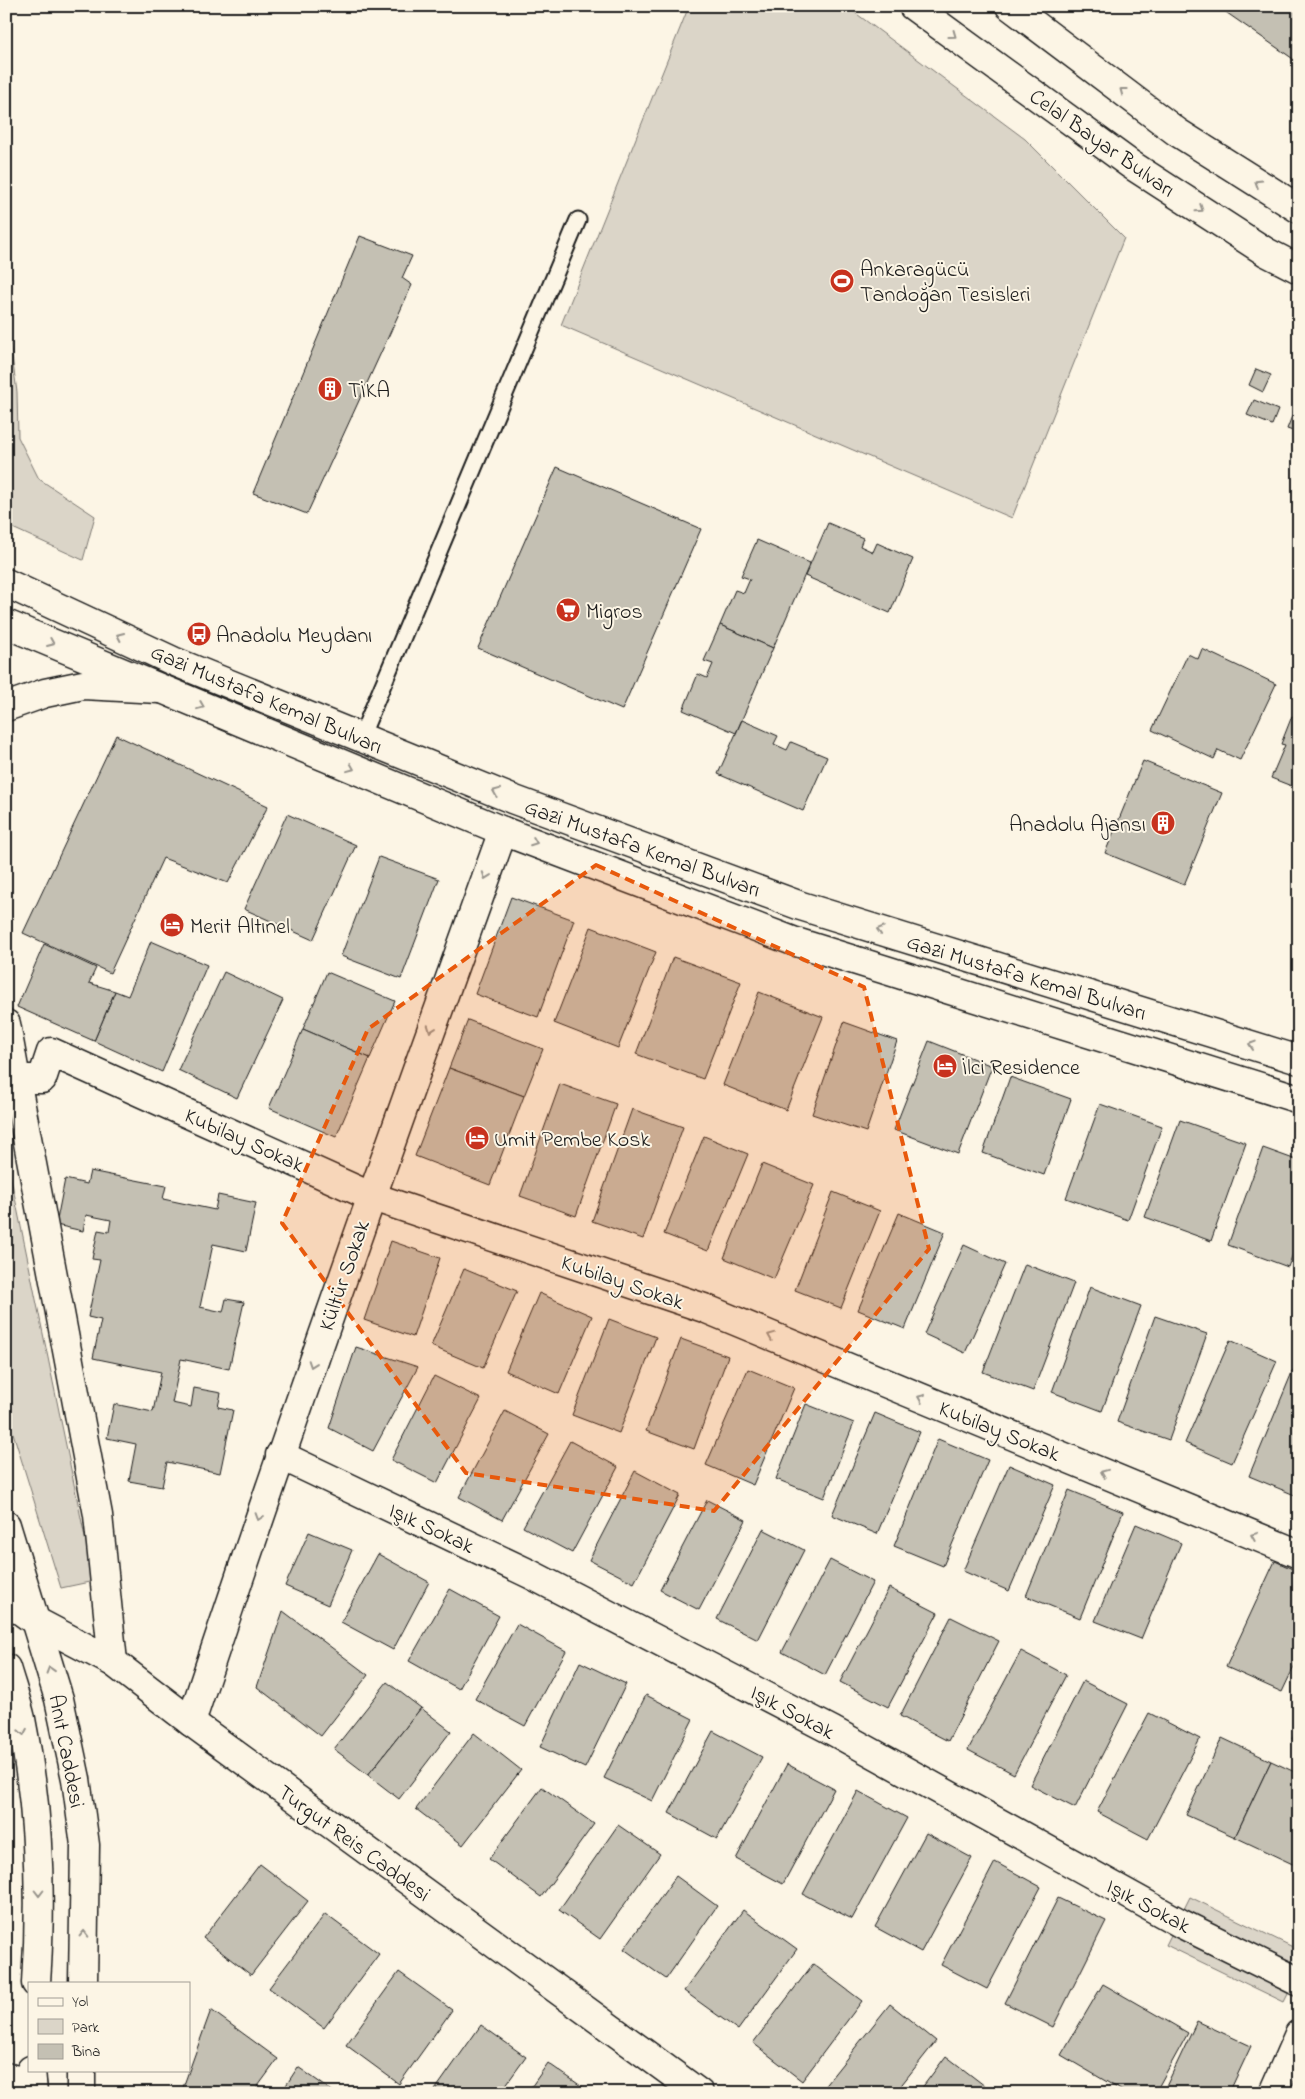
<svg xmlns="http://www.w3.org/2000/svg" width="1305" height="2099" font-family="'Indie Flower',sans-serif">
<rect width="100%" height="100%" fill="#fcf5e5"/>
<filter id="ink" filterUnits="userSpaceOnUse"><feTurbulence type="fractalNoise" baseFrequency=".02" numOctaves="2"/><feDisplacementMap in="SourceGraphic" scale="10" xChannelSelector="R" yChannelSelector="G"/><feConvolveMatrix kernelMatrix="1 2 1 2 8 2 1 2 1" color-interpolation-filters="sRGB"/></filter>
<g filter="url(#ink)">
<g fill="#dbd5c8" stroke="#7c7872">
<path d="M689,6h157l179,133 99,99 -112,280 -451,-193z"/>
<path d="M6,313l11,79 1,45 21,42 56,37 -12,44 -77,-35z"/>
<path d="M6,1154l88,427 -33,7 -55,-178z"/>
<path d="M1190,1897l109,53v22l-15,30 -118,-57z"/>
</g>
<g fill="#c4c0b3" stroke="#1c1c1c">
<path d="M1217,6h82v57z"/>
<path d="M360,236l52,20 -10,22 10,7 -105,229 -54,-21z"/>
<path d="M1256,369l15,6 -8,17 -14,-7z"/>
<path d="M1299,398v35l-12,-4z"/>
<path d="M1254,400l24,10 -6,15 -25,-10z"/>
<path d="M557,467l144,62 -79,181 -144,-62z"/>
<path d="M828,523l35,15 -3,8 13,6 4,-9 36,16 -23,54 -85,-37z"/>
<path d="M757,540l53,23 -37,85 -53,-23 15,-35 9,3 6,-14 -9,-3z"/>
<path d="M720,625l53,23 -37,85 -53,-23 15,-36 9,4 6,-14 -9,-3z"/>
<path d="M1202,649l74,35 -36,76 -22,-10 -4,9 -62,-29 36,-76 10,5z"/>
<path d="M1299,710v79l-28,-11 14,-33 -4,-1 11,-28 4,1z"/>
<path d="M742,720l36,16 -4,8 13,6 4,-8 36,15 -24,54 -85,-37z"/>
<path d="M116,735l152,71 -40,77 -65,-25 -53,115 -87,-40z"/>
<path d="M1143,761l79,32 -38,92 -79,-32z"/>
<path d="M287,814l69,31 -43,95 -69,-31z"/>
<path d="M379,857l60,22 -38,100 -60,-23z"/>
<path d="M511,897l63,23 -36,97 -63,-23z"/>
<path d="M591,927l65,25 -38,96 -64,-25z"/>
<path d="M151,941l56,24 -45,107 -68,-31 21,-50 13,5z"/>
<path d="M44,944l52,24 -7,15 26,8 -21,50 -77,-34z"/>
<path d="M673,957l68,25 -38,97 -67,-25z"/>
<path d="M224,972l59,28 -46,98 -59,-28z"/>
<path d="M327,972l68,29 -25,57 -67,-29z"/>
<path d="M759,992l64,25 -37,93 -63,-25z"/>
<path d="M468,1020l75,29 -19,47 -75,-28z"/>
<path d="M844,1022l53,19 -31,91 -54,-18z"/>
<path d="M303,1029l67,29 -34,79 -67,-29z"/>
<path d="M929,1041l63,25 -34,88 -64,-24z"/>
<path d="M449,1068l75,28 -34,89 -75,-29z"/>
<path d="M1010,1077l61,22 -27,76 -61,-22z"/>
<path d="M560,1084l56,20 -40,112 -56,-20z"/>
<path d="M1100,1104l62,22 -34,94 -62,-22z"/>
<path d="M632,1109l51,18 -40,112 -51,-18z"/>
<path d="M1180,1120l66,23 -35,98 -66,-24z"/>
<path d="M704,1136l44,18 -40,97 -44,-17z"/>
<path d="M1263,1148l36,13v77l-11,29 -60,-22z"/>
<path d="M762,1164l52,21 -40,94 -50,-21z"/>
<path d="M90,1171l76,15 -3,13 52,11 3,-15 38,8 -10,48 -33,-7 -13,63 23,5 3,-13 18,3 -15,67 -48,-10 -9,44 19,4 3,-19 27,5 -3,14 15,3 -13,63 -53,-11 -5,25 -33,-6 7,-37 -29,-6 7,-34 39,8 8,-40 -68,-14 8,-38 -13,-3 12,-57 -8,-1 6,-29 11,2 2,-12 -25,-5 -3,16 -27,-6 9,-46 22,5z"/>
<path d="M833,1192l47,19 -39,97 -46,-18z"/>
<path d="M899,1213l46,19 -40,97 -47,-19z"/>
<path d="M391,1241l49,17 -27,79 -49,-17z"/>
<path d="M964,1245l41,19 -40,89 -41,-19z"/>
<path d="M1025,1264l49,19 -41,108 -50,-19z"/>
<path d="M464,1269l53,22 -34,77 -52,-22z"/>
<path d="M1090,1287l51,19 -39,105 -50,-19z"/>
<path d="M539,1293l53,23 -33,78 -53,-23z"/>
<path d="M1155,1316l52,18 -38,106 -52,-18z"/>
<path d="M609,1319l47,18 -37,96 -47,-18z"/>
<path d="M681,1339l47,17 -34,93 -48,-18z"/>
<path d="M1230,1340l47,21 -45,102 -47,-20z"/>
<path d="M356,1347l62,20 -45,84 -44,-23z"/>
<path d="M748,1369l46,19 -41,97 -47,-20z"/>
<path d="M1293,1370l6,3 -2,123 -48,-20z"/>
<path d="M434,1376l47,23 -44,84 -46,-23z"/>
<path d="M806,1404l48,19 -30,75 -48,-19z"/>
<path d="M505,1411l44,23 -47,86 -43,-23z"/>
<path d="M875,1413l45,19 -43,102 -45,-19z"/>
<path d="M938,1439l50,21 -45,106 -49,-20z"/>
<path d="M570,1441l48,26 -46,86 -49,-26z"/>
<path d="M1009,1465l46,20 -46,106 -46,-20z"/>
<path d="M635,1471l45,24 -46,88 -45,-23z"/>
<path d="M1069,1490l54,22 -43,106 -54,-22z"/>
<path d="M707,1500l39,20 -47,90 -39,-20z"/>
<path d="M1136,1524l45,19 -40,96 -46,-18z"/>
<path d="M763,1529l41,21 -46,90 -41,-21z"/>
<path d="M309,1532l43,18 -24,55 -43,-19z"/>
<path d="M378,1554l51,28 -36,68 -52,-28z"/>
<path d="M830,1560l43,22 -48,93 -43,-23z"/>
<path d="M1275,1561l24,11v84l-17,36 -56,-25z"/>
<path d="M889,1588l49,25 -50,94 -48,-25z"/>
<path d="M450,1589l49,27 -40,73 -50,-28z"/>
<path d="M283,1611l85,64 -47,61 -64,-49z"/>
<path d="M951,1617l48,24 -51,100 -48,-25z"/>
<path d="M517,1624l49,27 -41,75 -50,-27z"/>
<path d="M1021,1651l45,24 -52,99 -46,-24z"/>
<path d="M580,1662l46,22 -41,84 -45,-21z"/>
<path d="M1083,1681l45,23 -53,104 -45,-23z"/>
<path d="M387,1682l34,26 -53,67 -34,-26z"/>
<path d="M646,1695l47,24 -41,82 -48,-23z"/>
<path d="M421,1708l30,23 -52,68 -31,-24z"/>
<path d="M1149,1713l51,26 -52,100 -51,-27z"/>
<path d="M1299,1726v16l-7,-3z"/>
<path d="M713,1731l49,26 -45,82 -48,-26z"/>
<path d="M474,1733l47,37 -58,75 -47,-36z"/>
<path d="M1222,1738l49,23 -36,76 -49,-22z"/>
<path d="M1271,1761l28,13v93l-64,-30z"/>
<path d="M787,1764l47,25 -51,95 -47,-25z"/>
<path d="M542,1787l52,37 -53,73 -52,-38z"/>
<path d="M858,1791l49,27 -55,101 -49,-25z"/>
<path d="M618,1825l42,29 -60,85 -41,-29z"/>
<path d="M926,1833l46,25 -51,94 -46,-25z"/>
<path d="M995,1862l46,25 -54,102 -46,-24z"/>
<path d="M260,1864l48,37 -57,74 -48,-37z"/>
<path d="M676,1876l41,30 -51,73 -42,-30z"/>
<path d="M1058,1898l48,23 -53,106 -48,-24z"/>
<path d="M743,1910l54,39 -59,81 -54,-39z"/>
<path d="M325,1914l54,40 -55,74 -55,-40z"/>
<path d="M813,1964l49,37 -60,80 -49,-38z"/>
<path d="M399,1972l53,38 -53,74 -53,-39z"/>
<path d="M1103,1984l85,49 -33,60h-29l-65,-38z"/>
<path d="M890,2004l46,37 -41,52h-76z"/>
<path d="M211,2010l67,49 -25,34h-72z"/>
<path d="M1197,2021l54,25 -22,47h-66z"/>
<path d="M481,2025l45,32 -26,36h-67z"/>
<path d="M946,2056l39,30 -5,7h-62z"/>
<path d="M548,2063l43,30h-64z"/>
<path d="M298,2067l37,26h-54z"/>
</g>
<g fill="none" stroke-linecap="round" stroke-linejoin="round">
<defs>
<path id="lane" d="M361,737l217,-517"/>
<g id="street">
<path d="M6,1024l10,55h26l9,-27 319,144 334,112 595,246"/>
<path d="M16,1079l82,436 15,147"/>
<path d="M280,1455l250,119 303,157 349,193 117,58"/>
<path d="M6,1600l29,21 78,41 78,60 508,371"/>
<path d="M191,1722c99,-299 205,-595 312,-891"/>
<path d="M6,2077l26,7"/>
<path d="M1273,2093l26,-59"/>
</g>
<g id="secondary">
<path d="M6,707l39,-14 38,-8 76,4"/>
<path d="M6,1525l53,174 17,80 9,66 -2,138"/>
<path d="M6,1668c5,17 11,34 15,51 18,87 21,176 15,264"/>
<path d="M31,2070l2,23"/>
<path d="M81,2093v-23"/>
</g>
<g id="primary">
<path d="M913,6l217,158 136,88 33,17"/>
<path d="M1010,6l167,126 122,77"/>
<path d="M6,583l167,78 339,138 289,107 498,154"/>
<path d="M6,624l497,207 290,110 506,158"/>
</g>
</defs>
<use href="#lane" stroke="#1c1c1c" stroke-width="19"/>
<use href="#street" stroke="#1c1c1c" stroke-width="31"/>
<use href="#secondary" stroke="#1c1c1c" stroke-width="31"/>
<use href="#primary" stroke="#1c1c1c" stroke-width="31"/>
<use href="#lane" stroke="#fcf5e5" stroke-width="15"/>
<use href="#street" stroke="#fcf5e5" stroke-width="28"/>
<use href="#secondary" stroke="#fcf5e5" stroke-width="28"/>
<use href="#primary" stroke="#fcf5e5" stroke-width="28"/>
</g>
<defs><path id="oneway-chevron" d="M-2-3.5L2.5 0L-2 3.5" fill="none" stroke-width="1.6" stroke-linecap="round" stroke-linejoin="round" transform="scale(1.25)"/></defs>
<g stroke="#97938b">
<use href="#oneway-chevron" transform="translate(953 35) rotate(36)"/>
<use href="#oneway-chevron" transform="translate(1123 91) rotate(-143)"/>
<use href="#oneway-chevron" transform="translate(1258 183) rotate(-148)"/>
<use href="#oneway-chevron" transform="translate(1200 209) rotate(33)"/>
<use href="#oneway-chevron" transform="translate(120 636) rotate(-155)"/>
<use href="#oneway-chevron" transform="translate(51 643) rotate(23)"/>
<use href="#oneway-chevron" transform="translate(201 706) rotate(22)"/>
<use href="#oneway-chevron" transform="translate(351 768) rotate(22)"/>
<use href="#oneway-chevron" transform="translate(496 792) rotate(-158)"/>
<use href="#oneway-chevron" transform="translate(534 842) rotate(21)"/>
<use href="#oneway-chevron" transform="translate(486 876) rotate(110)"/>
<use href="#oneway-chevron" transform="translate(880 930) rotate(-163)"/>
<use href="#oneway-chevron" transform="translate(431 1029) rotate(110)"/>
<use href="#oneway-chevron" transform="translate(1252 1045) rotate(-162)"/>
<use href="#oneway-chevron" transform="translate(771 1336) rotate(-158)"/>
<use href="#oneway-chevron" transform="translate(312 1364) rotate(109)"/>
<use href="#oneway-chevron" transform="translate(921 1398) rotate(-158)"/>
<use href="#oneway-chevron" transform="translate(1104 1473) rotate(-158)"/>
<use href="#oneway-chevron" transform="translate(259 1517) rotate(108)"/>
<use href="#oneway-chevron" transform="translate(1254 1536) rotate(-158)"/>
<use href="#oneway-chevron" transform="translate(50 1670) rotate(-107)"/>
<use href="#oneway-chevron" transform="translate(23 1732) rotate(80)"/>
<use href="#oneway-chevron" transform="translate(39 1893) rotate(90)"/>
<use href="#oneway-chevron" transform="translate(84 1934) rotate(-89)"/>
</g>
</g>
<path fill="#e8590c" fill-opacity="0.2" stroke="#e8590c" stroke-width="4" stroke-dasharray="10 6" stroke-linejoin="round" d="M596,865l268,122 65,262 -215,262 -248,-38 -184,-250 86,-194z"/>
<defs>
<symbol id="stadium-disc" viewBox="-11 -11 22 22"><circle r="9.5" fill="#c8321e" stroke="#fcf5e5"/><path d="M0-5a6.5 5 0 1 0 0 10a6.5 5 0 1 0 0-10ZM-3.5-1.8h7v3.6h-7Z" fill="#fff"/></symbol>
<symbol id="building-disc" viewBox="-11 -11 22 22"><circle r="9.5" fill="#c8321e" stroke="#fcf5e5"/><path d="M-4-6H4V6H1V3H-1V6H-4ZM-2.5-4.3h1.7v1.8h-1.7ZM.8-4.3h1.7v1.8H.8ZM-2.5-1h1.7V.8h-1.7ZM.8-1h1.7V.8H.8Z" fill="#fff"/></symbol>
<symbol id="supermarket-disc" viewBox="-11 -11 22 22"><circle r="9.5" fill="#c8321e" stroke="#fcf5e5"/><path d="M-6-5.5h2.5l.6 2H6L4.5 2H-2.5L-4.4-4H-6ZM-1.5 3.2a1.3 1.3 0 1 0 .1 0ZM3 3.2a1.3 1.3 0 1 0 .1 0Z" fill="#fff"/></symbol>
<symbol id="bus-disc" viewBox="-11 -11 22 22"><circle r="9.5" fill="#c8321e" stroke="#fcf5e5"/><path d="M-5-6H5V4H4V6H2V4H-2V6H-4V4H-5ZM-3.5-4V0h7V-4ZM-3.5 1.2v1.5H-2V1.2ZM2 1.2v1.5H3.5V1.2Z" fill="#fff"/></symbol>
<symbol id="hotel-disc" viewBox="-11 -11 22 22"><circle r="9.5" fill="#c8321e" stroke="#fcf5e5"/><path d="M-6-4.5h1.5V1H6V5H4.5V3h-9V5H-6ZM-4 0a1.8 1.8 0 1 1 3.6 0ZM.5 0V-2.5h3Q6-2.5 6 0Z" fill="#fff"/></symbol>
</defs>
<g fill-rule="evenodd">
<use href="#stadium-disc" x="828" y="267" width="28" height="28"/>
<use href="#building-disc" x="316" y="375" width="28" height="28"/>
<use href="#supermarket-disc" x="554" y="596" width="28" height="28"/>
<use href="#bus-disc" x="185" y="620" width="28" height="28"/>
<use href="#building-disc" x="1149" y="809" width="28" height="28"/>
<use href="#hotel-disc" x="158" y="911" width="28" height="28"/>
<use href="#hotel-disc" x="931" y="1052" width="28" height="28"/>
<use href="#hotel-disc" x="463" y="1124" width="28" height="28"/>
</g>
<g text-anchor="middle" stroke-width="4" stroke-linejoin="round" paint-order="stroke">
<g font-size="22" fill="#1c1c1c" stroke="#fcf5e5">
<text transform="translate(1103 142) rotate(35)" y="8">Celal Bayar Bulvarı</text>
<text transform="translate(267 698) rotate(23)" y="8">Gazi Mustafa Kemal Bulvarı</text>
<text transform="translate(643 847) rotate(20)" y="8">Gazi Mustafa Kemal Bulvarı</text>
<text transform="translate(1027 976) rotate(17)" y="8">Gazi Mustafa Kemal Bulvarı</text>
<text transform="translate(245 1139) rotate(24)" y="8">Kubilay Sokak</text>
<text transform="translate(343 1275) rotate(-71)" y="8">Kültür Sokak</text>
<text transform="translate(623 1281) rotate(19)" y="8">Kubilay Sokak</text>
<text transform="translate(1000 1430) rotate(22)" y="8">Kubilay Sokak</text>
<text transform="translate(432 1527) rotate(25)" y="8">Işık Sokak</text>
<text transform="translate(793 1711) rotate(28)" y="8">Işık Sokak</text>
<text transform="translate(68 1751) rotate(79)" y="8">Anıt Caddesi</text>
<text transform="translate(355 1842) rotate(36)" y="8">Turgut Reis Caddesi</text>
<text transform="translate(1149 1905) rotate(28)" y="8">Işık Sokak</text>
</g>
<g font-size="22" fill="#1c1c1c" stroke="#fcf5e5" text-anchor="start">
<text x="860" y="276">Ankaragücü<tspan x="860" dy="25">Tandoğan Tesisleri</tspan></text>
<text x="348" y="397">TİKA</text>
<text x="586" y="618">Migros</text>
<text x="216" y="642">Anadolu Meydanı</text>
<text x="1146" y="831" text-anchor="end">Anadolu Ajansı</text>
<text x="190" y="933">Merit Altınel</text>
<text x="962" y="1074">İlci Residence</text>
<text x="494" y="1146">Umit Pembe Kosk</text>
</g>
</g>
<rect width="1305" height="2099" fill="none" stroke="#fcf5e5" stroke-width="25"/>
<rect x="12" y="12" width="1280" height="2074" fill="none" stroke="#1c1c1c" stroke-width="2" filter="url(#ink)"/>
<rect x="28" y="1982" width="162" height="90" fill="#fcf5e5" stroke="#a29e95"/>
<rect x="38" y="1998" width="25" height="8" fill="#fcf5e5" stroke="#a29e95"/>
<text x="72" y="2006" font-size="15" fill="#1c1c1c">Yol</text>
<rect x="38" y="2019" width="25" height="15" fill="#dbd5c8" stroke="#a29e95"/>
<text x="72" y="2032" font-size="15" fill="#1c1c1c">Park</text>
<rect x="38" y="2044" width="25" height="15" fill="#c4c0b3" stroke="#a29e95"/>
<text x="72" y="2056" font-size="15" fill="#1c1c1c">Bina</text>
</svg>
